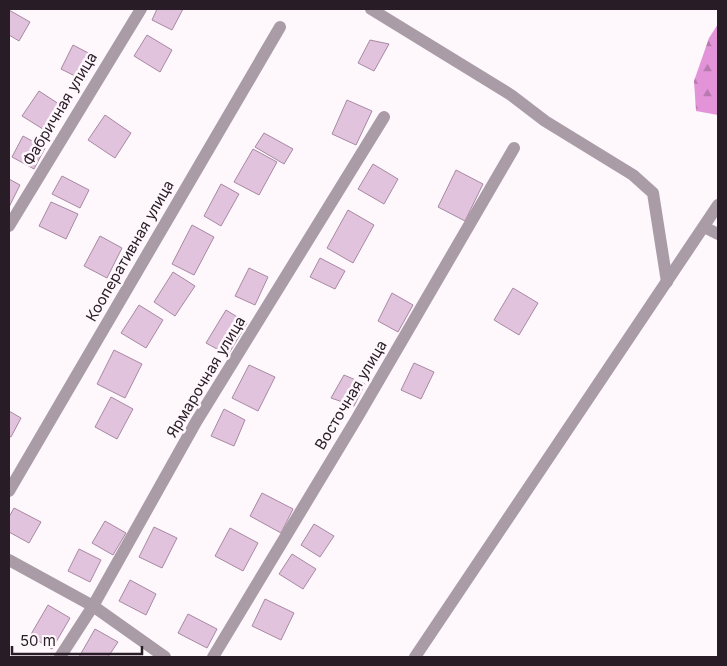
<svg xmlns="http://www.w3.org/2000/svg" width="727" height="666" font-family="Inter,sans-serif">
<defs>
<pattern id="forest-firs" width="22" height="20" patternUnits="userSpaceOnUse" patternTransform="scale(1.25)"><rect width="22" height="20" fill="#e394d9"/><path d="M5 1l3.5 6h-7zM16 11l3.5 6h-7z" fill="#b878b0"/></pattern>
</defs>
<rect width="100%" height="100%" fill="#fef7fc"/>
<path fill="url(#forest-firs)" d="M718,24v91l-22,-4 -2,-30 15,-43z"/>
<g fill="#e2c3dd" stroke="#a789a2">
<path d="M157,9h26l-11,21 -20,-10z"/>
<path d="M9,10l21,12 -11,19 -10,-6z"/>
<path d="M147,35l25,15 -12,22 -26,-16z"/>
<path d="M370,40l19,4 -15,27 -16,-8z"/>
<path d="M73,45l23,12 -11,24 -24,-12z"/>
<path d="M39,91l23,15 -16,25 -24,-15z"/>
<path d="M347,100l25,11 -16,34 -24,-11z"/>
<path d="M105,115l26,18 -16,25 -27,-18z"/>
<path d="M264,133l29,16 -9,15 -29,-17z"/>
<path d="M23,136l22,12 -11,21 -22,-12z"/>
<path d="M253,149l24,13 -18,33 -25,-13z"/>
<path d="M373,164l25,15 -14,25 -26,-15z"/>
<path d="M456,170l27,14 -18,37 -27,-14z"/>
<path d="M62,176l27,14 -9,18 -28,-14z"/>
<path d="M9,179l11,6 -11,22z"/>
<path d="M221,184l18,10 -18,32 -17,-10z"/>
<path d="M51,202l27,12 -12,25 -27,-13z"/>
<path d="M348,210l26,15 -21,38 -26,-15z"/>
<path d="M192,225l22,12 -20,38 -22,-11z"/>
<path d="M100,236l22,12 -15,30 -23,-12z"/>
<path d="M320,258l25,13 -10,18 -25,-12z"/>
<path d="M249,268l19,9 -13,28 -20,-9z"/>
<path d="M173,272l22,14 -20,30 -21,-14z"/>
<path d="M513,288l25,15 -19,32 -25,-15z"/>
<path d="M392,293l21,12 -15,27 -20,-11z"/>
<path d="M139,305l24,15 -17,28 -25,-15z"/>
<path d="M226,310l21,13 -19,32 -22,-12z"/>
<path d="M114,350l28,14 -17,34 -28,-14z"/>
<path d="M414,363l20,9 -13,27 -20,-9z"/>
<path d="M249,365l26,12 -17,34 -26,-13z"/>
<path d="M344,375l21,9 -11,22 -23,-8z"/>
<path d="M111,397l22,12 -16,30 -22,-12z"/>
<path d="M224,409l21,11 -11,26 -23,-10z"/>
<path d="M9,411l12,7 -10,19 -2,-1z"/>
<path d="M262,493l31,16 -12,24 -31,-17z"/>
<path d="M14,508l27,14 -12,21 -20,-11v-15z"/>
<path d="M105,521l21,12 -13,22 -21,-12z"/>
<path d="M314,524l20,12 -14,21 -19,-12z"/>
<path d="M154,527l23,11 -15,30 -23,-11z"/>
<path d="M230,528l28,15 -15,28 -28,-15z"/>
<path d="M79,549l22,11 -11,22 -22,-11z"/>
<path d="M292,554l24,15 -13,20 -24,-15z"/>
<path d="M130,580l26,14 -10,21 -27,-14z"/>
<path d="M265,599l29,14 -13,27 -29,-14z"/>
<path d="M48,605l22,13 -18,31 -22,-13z"/>
<path d="M188,614l29,15 -10,19 -29,-15z"/>
<path d="M95,629l23,13 -10,15h-29z"/>
</g>
<g fill="none" stroke-linecap="round" stroke-linejoin="round">
<g stroke="#a99ca7" stroke-width="12">
<path d="M371,9l140,86 34,26 88,54 20,18 14,89"/>
<path d="M9,226l132,-217"/>
<path d="M704,227l14,7"/>
<path d="M9,491l271,-464"/>
<path d="M9,560l84,46 72,51"/>
<path d="M60,657l33,-51 103,-184 188,-305"/>
<path d="M213,657l144,-239 157,-270"/>
<path d="M415,657l303,-452"/>
</g>
</g>
<g text-anchor="middle" stroke-width="5" stroke-linejoin="round" paint-order="stroke">
<g font-size="15" fill="#281c26" stroke="#fef7fc">
<text transform="translate(60 109) rotate(-59)" y="5">Фабричная улица</text>
<text transform="translate(130 251) rotate(-60)" y="5">Кооперативная улица</text>
<text transform="translate(206 377) rotate(-59)" y="5">Ярмарочная улица</text>
<text transform="translate(351 395) rotate(-59)" y="5">Восточная улица</text>
</g>
</g>
<rect width="727" height="666" fill="none" stroke="#281c26" stroke-width="20"/>
<path d="M12 646v8h130v-8" fill="none" stroke="#281c26" stroke-width="2.5"/>
<text x="20" y="646" font-size="15" fill="#281c26" stroke="#fef7fc" stroke-width="4" paint-order="stroke">50 m</text>
</svg>
